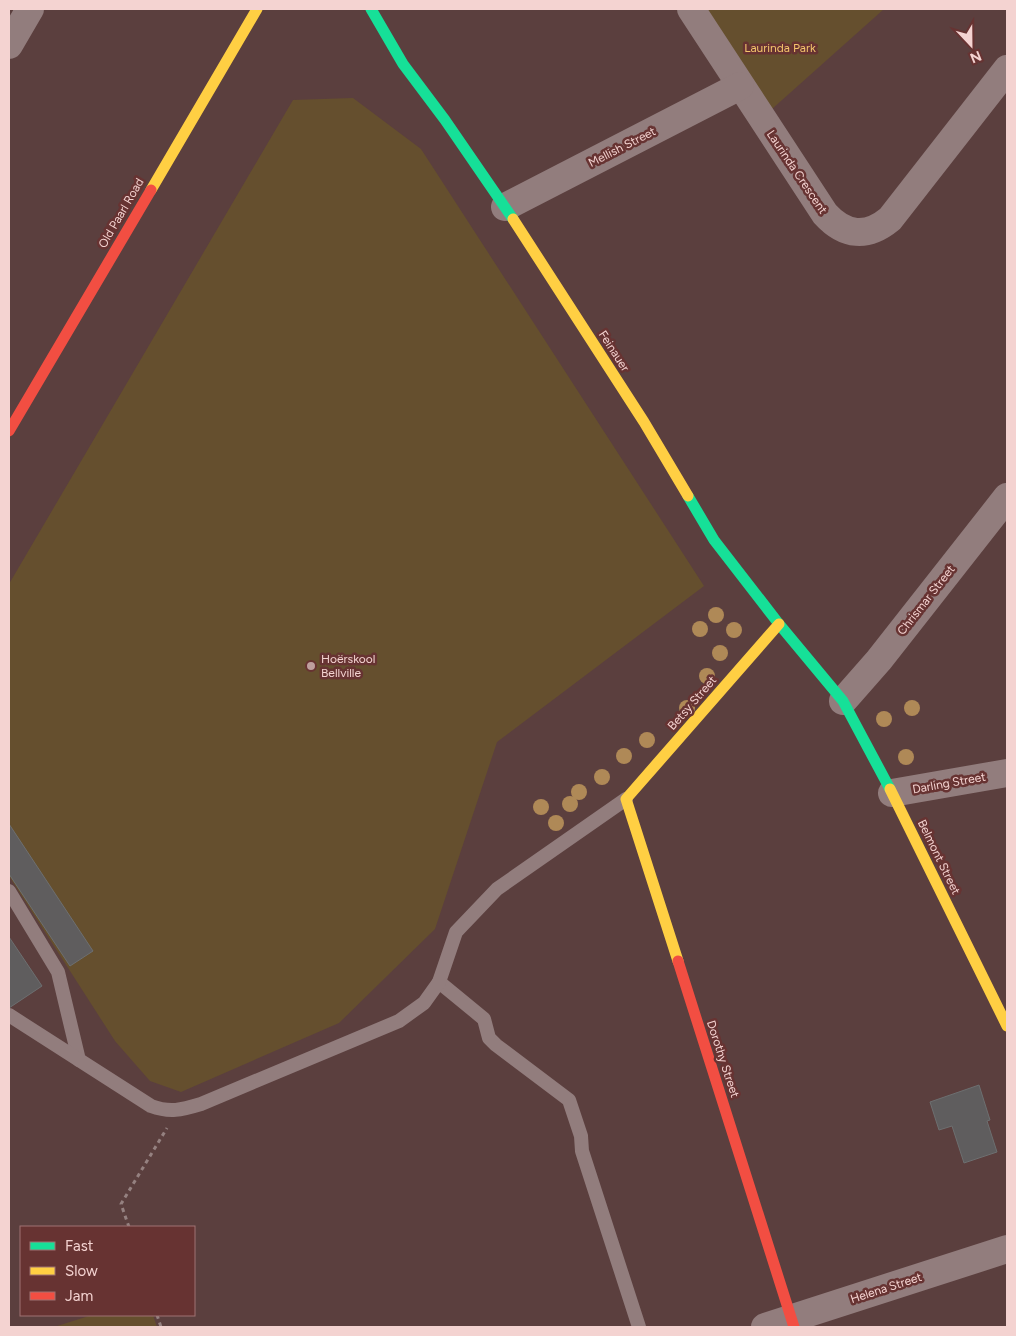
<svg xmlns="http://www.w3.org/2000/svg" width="1016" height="1336" font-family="Figtree,sans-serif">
<rect width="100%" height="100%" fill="#5b3f3e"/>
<g fill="#654f2e">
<path d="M706,9h178l-112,100z"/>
<path d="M353,98l68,51 283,437 -207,156 -62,187 -96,94 -158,69 -31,-11 -35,-40 -106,-165v-292l284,-484z"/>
<path d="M92,1315h61l4,12h-103z"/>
</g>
<g fill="#5f5d5e" stroke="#6d6f70">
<path d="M9,824l84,127 -23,15 -61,-92z"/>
<path d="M9,937l33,49 -33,22z"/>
<path d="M979,1085l11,35 -3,1 10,31 -33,11 -12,-37 -13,4 -9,-28z"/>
</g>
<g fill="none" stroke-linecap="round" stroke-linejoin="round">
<g stroke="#958180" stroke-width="3" stroke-dasharray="4 4" stroke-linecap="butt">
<path d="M129,1227l-8,-23 46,-76"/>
<path d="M157,1315l4,12"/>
</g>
<g stroke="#927d7d" stroke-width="14">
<path d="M9,891l49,81 21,88"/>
<path d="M439,982l45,37 5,19 7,7 73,55 12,36 1,15 57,176"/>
<path d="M9,1015l142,91c19,7 30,4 50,-2l198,-83 25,-18 15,-21 17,-50 41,-43 129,-90"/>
</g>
<g stroke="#927d7d" stroke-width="28">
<path d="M691,9l134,205c20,22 42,24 65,5l117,-150"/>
<path d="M9,45l21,-36"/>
<path d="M505,207l235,-121"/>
<path d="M843,701l36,-41 128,-163"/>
<path d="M892,793l115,-20"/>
<path d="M765,1327l242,-78"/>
</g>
<g stroke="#16e098" stroke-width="11">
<path d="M371,9l32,55 42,56 68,99"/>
<path d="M688,496l26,44 65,84 64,77 47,88"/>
</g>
<g stroke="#ffcf43" stroke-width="11">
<path d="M151,190l106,-181"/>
<path d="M513,219l131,203 44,74"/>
<path d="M890,789l117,237"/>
<path d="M678,961l-52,-162 153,-175"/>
</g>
<g stroke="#f24e42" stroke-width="11">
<path d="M9,431l142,-241"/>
<path d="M678,961l116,366"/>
</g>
</g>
<g fill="#af8957">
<circle cx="716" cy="615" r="8"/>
<circle cx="700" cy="629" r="8"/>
<circle cx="734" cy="630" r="8"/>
<circle cx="720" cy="653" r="8"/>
<circle cx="707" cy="676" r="8"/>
<circle cx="687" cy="708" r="8"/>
<circle cx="912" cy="708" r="8"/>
<circle cx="884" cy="719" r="8"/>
<circle cx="647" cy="740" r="8"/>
<circle cx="624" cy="756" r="8"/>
<circle cx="906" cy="757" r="8"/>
<circle cx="602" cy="777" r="8"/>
<circle cx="579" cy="792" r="8"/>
<circle cx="570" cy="804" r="8"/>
<circle cx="541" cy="807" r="8"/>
<circle cx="556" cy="823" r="8"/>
</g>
<circle fill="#be9f9e" stroke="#673332" stroke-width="2" cx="311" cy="666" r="5"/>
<g text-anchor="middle" stroke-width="5" stroke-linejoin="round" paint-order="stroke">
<g font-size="12" fill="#f4c56c" stroke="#673332">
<text x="780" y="52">Laurinda Park</text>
</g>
<g font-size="12" fill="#f4d3d1" stroke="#673332">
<text transform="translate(622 147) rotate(-27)" y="4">Mellish Street</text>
<text transform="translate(797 172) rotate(56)" y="4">Laurinda Crescent</text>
<text transform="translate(121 213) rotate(-60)" y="4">Old Paarl Road</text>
<text transform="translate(614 351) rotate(57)" y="4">Feinauer</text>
<text transform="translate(926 600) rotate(-52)" y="4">Chrismar Street</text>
<text transform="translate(692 703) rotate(-49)" y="4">Betsy Street</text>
<text transform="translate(949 783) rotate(-10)" y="4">Darling Street</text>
<text transform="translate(939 857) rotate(64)" y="4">Belmont Street</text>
<text transform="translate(723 1059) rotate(72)" y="4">Dorothy Street</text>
<text transform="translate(886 1288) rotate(-18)" y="4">Helena Street</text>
</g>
<g font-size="12" fill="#f4d3d1" stroke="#673332" text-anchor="start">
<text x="321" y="663">Hoërskool<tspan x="321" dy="14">Bellville</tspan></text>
</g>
</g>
<rect width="1016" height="1336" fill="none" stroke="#f4d3d1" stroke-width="20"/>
<rect x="20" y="1226" width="175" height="90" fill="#673332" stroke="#9f7372"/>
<rect x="30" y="1242" width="25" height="8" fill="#16e098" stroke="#9f7372"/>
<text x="65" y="1251" font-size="15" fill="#f4d3d1">Fast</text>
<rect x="30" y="1267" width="25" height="8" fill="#ffcf43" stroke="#9f7372"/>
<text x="65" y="1276" font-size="15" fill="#f4d3d1">Slow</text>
<rect x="30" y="1292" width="25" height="8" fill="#f24e42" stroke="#9f7372"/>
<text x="65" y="1301" font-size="15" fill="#f4d3d1">Jam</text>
<g transform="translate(971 45) rotate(158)" stroke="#673332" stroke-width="4" paint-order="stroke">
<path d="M0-4L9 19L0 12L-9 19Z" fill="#f4d3d1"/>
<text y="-8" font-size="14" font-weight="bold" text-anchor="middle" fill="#f4d3d1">N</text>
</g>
</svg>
